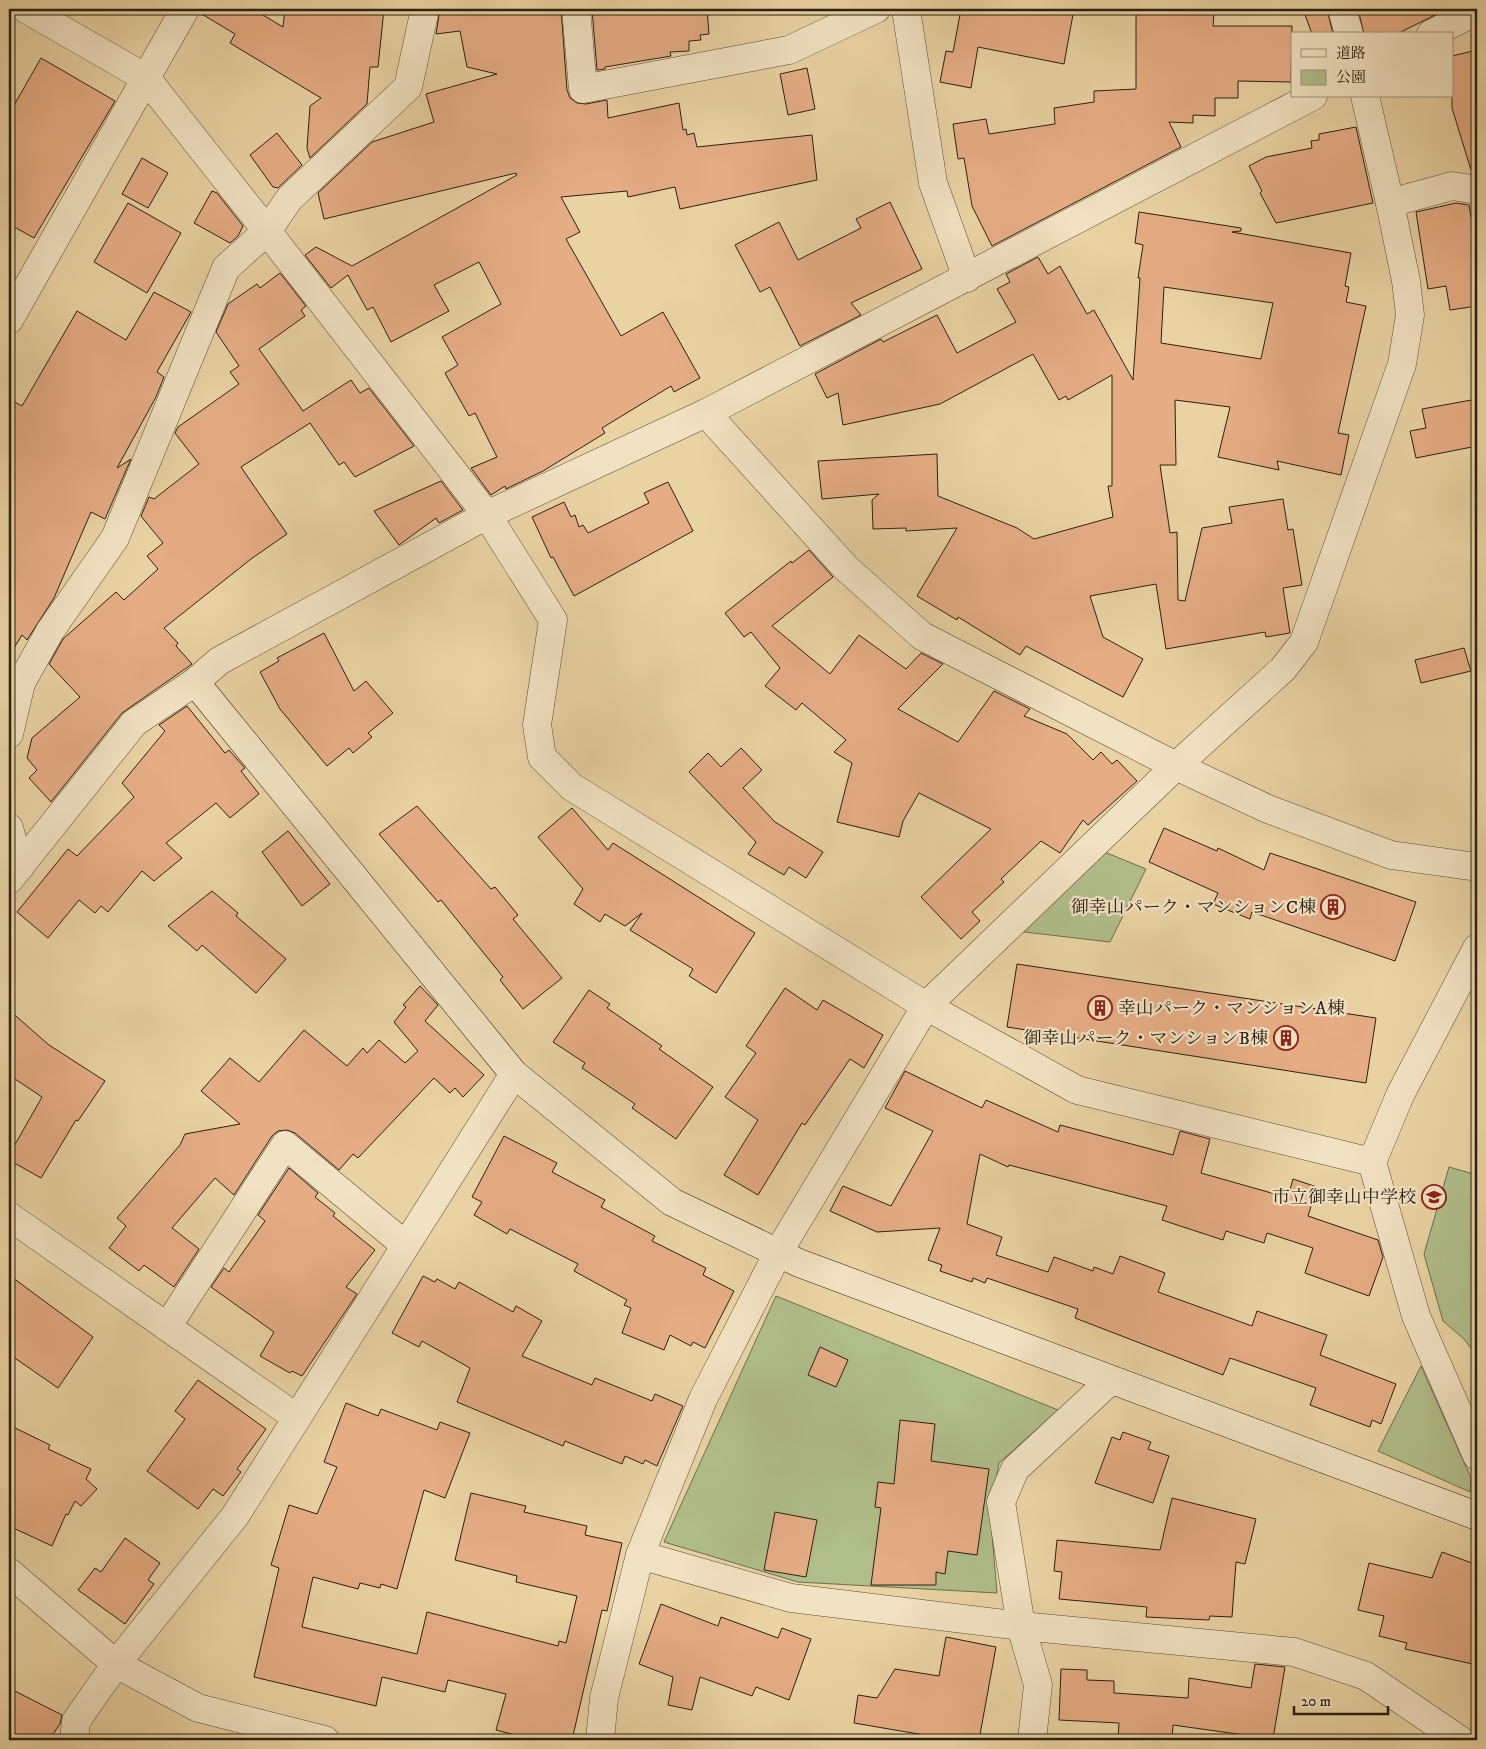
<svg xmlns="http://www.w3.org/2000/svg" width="1486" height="1749" font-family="'IM FELL DW Pica','Noto Serif JP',serif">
<rect width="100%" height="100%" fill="#ead3a3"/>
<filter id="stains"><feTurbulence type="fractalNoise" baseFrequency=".004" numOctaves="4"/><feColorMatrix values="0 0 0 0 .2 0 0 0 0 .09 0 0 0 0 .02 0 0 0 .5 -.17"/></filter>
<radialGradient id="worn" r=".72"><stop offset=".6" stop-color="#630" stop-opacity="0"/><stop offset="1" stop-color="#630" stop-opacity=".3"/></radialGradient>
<g fill="#b0be8a" stroke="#6d6f50">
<path d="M1097,849l49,20 -36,73 -94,-11z"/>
<path d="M1449,1167l28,8v181l-13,-17 -21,-18 -19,-67z"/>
<path d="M776,1296l282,114 -59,53 -9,48 7,82 -199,-11 -134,-40z"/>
<path d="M1421,1366l50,112 -1,14 -92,-41z"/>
</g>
<g fill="#e6ad85" stroke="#2a2015" fill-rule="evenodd">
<path d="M201,9h52l30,18 2,-18h99l-6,58h-8l-3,37 -57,54 -3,-10 3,-42 11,-8 -91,-55 5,-9 -35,-21z"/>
<path d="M440,9h121l6,81 3,8 7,5 9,1 21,-4 1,18 71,-15 4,27 3,-1 1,6 7,-2 3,14 115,-12 5,45 -137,29 -5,-22 -47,10 -1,-6 -66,6 19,35 -14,7 55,97 42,-24 37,66 -26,14 -3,-6 -69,42 3,5 -62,38 -37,18 -1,-3 -14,9 -20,-27 26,-11 -22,-44 -6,3 -24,-43 13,-8 -16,-28 59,-33 -22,-42 -45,23 15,26 -58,31 -18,-35 -6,3 -19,-35 -17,13 -26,-33 11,-8 36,19 165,-91 -1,-2 -192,46 -6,-26 54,-51 62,-20 -8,-28 71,-20 -30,-7 -7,-36 -24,3z"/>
<path d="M592,9h115l2,25 -9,1 1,5 -12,1v10l-19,1 1,4 -66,11v2l-8,1z"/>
<path d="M961,9h113l-10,55 -86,-17 -7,41 -31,-6 6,-31 7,1z"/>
<path d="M1303,9h24l6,25h-21z"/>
<path d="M1358,9h89l-50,25h-33z"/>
<path d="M1136,11l78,1 -1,14h79l-1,56 -53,-1v17h-23v18l-22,-1v8l-24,-1 12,25 -189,99 -20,-40 -8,-48 -6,1 -5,-35 33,-5 3,15 66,-10 -1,-16 40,-6v-11l42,-2z"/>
<path d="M1477,50v119l-6,1 -19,-62v-52z"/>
<path d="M41,58l74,43 -81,137 -25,-14v-110z"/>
<path d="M807,68l8,41 -27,6 -8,-41z"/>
<path d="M1356,127l17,76 -97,20 -16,-30 2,-2 -13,-25 17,-9 46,-9 -1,-7 8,-1v-6z"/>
<path d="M277,133l25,32 -24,23 -5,-1 -23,-32z"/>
<path d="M142,158l26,15 -20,35 -26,-14z"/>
<path d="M212,191l5,2 26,33 -5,10 -8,7 -36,-20z"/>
<path d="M890,202l32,67 -71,34 10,12 -61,31 -30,-59 -10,5 -25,-47 44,-23 19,38 63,-32 -5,-9z"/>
<path d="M128,203l53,30 -34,60 -53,-31z"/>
<path d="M1456,203l13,2 8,49v52l-27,4 -4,-24 -18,3 -12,-77z"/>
<path d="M1139,212l102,16v3l-9,1 119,21 -6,33 4,1 -3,15 20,4 -28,127 11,2 -8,40 -64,-14 2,9 -61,-13 12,-50 -55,-7 1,65h-16l10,68 7,-1 1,68 7,1 17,-73 30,-5 -3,-16 54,-8 5,31 5,-1 9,56 -19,3 7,45 -24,4 -1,-5 -99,17 -10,-65 -66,12 13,41 40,22 -20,38 -97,-51 -6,9 -62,-38 -1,3 -40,-24 40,-68 -51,3v-3l-33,1 -1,-29 7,-6 -57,5 -4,-38 119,-7 1,42 79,32 17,11 79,-22 -5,-31h4v-111l-44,25 -2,-4 -7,4 -26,-46 -93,50 -97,21 -5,-32 -11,5 -12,-24 66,-35 2,3 54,-27 20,38 59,-31 -19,-33 13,-7 -4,-8 32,-17 10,17 12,-8 27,48 7,-4 39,70 7,-102h-2l5,-33 -8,-2zM1164,287l109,16 -12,56 -100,-16z"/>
<path d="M280,273l26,33 -5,4 4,6 -46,33 44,62 48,-31 9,13 9,-5 45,58 -59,31 -11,-15 -5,3 -29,-42 -69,44 46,67 -36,25 -87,69 14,15 -2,3 16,18 -70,49 -71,89 -22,-24 8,-8 -10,-12 5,-20 48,-41 -31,-33 14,-25 53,-47 8,8 34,-31 -11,-13 16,-13 -22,-27 8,-19 5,2 45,-35 -24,-31 3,-6 61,-43 -9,-12 9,-6 -23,-34 12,-28 29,-20 3,4z"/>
<path d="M154,292l37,20 -34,60 7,5 -8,20 -39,71 14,-9 -26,60 -14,-7 -37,86 -27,42 -5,-5 -13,21v-257l13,7 55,-95 49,29z"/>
<path d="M1477,399v47l-61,12 -6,-27 16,-3 -4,-19z"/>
<path d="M441,481l22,29 -24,13 -3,-5 -37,27 -25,-34z"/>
<path d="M668,482l25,49 -119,65 -21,-39 -2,1 -19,-41 32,-15 7,15 4,-2 4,12 4,-2 5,8 61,-30 -5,-10z"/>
<path d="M809,550l24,27 -61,49 58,48 29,-39 47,34 15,-16 22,11 -45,45 60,33 36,-51 36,18 -6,7 43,18 26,26 8,-8 11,12 5,-4 20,21 -49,44 -5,-5 -23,33 -19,-12 -40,38 3,3 -32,30 8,9 -19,18 -40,-42 70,-68 -72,-36 -16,28 -4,16 -62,-15 15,-59 -18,-11 12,-12 -44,-37 -6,7 -31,-24 15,-18 -29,-36 -7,5 -19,-24 66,-52 1,2z"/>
<path d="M324,633l30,58 12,-10 27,32 -25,20 4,4 -19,16 -4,-5 -22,18 -47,-57 -20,-37 19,-11 -2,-3z"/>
<path d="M1464,648l7,23 -50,12 -6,-23z"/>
<path d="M187,706l38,47 4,-3 16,18 -4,3 18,23 -29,24 -14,-15 -50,40 16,15 -28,23 -12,-10 -34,41 -7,-6 -6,7 -16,-13 -31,38 -31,-26 51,-63 9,7 57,-59 -12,-14 43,-52 -6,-6z"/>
<path d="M741,748l21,22 -19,18 32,34 48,30 -17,26 -17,-11 -5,8 -36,-21 8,-12 -67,-70 19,-19 13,14z"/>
<path d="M417,806l74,83 4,-2 23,28 -5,4 49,59 -39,31 -23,-29 3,-3 -62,-77 -3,2 -59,-68z"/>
<path d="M572,808l36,42 5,-7 142,90 -39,60 -27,-17 4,-7 -63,-39 12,-17 -17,13 -20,-12 -5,8 -26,-18 9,-15 -45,-52z"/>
<path d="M1164,828l53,23 1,-3 46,22 6,-17 146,49 -21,59 -143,-49 -2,7 -37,-15 5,-11 -69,-31z"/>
<path d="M288,831l42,53 -28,22 -40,-54z"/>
<path d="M212,891l26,22 -2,3 50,43 -30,34 -54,-48 -5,6 -29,-25z"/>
<path d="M1017,964l359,54 -10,65 -359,-56z"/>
<path d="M420,986l18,19 -13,16 59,54 -21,22 -8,-9 -5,5 -16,-15 -76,80 -5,-4 -14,16 -44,-37 -8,-3 -9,1 -6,5 -38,59 -19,-17 -43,50 27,21 -25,38 -30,-22 -5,6 -30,-23 17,-22 -9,-8 63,-73 5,-11 55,-10 -39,-33 29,-33 29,24 45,-52 43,36 16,-18 4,5 12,-13 26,23 13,-12 -24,-29 12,-15 -3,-2z"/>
<path d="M785,988l32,22 6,-10 60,35 -19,33 -14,-9 -45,66 -3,-2 -44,72 -34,-20 34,-55 -33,-23 31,-44 -10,-7z"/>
<path d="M589,990l21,14 -3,4 55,38 -3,3 54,38 -37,52 -44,-31 3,-4 -53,-36 3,-5 -32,-21z"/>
<path d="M9,1010l40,35 56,36 -27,40 -2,-1 -35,58 -32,-18v-5l33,-58 -33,-22z"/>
<path d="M905,1071l77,37 4,-8 72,32 2,-7 113,30 7,-24 30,8 -9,34 74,21 1,-5 13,4 4,-14 24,8 -9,29 70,24 5,17 -14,39 -64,-23 8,-25 -46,-15 -3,10 -38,-12 -3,9 -61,-20 5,-14 -158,-41 -1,2 -28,-13 -13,70 35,13 -6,18 52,17 6,-15 39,14 1,-4 19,7 7,-18 45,17 -7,19 94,34 5,-15 70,24 -7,20 76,29 -15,40 -9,-4 -2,7 -60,-22 6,-17 -86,-30 -7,17 -148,-57 3,-9 -91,-31 -2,5 -12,-5 -1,4 -32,-11 2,-6 -14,-5 12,-32 -63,4 -47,-21 13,-25 48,20 42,-75 -48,-23z"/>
<path d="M504,1136l53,27 -5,9 53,28 -4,7 54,29 -3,5 54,27 -3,7 31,16 -29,57 -12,-6 -2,4 -21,-11 -6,15 -42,-17 9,-25 -7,-3 3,-5 -53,-29 4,-7 -68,-35 -3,5 -33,-19 8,-13 -10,-5z"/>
<path d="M289,1168l29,25 -3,4 20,16 -2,3 42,34 -29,37 11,7 -55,82 -10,-5 -2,2 -30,-17 14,-24 -63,-45 13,-19 5,4 36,-51 -7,-6z"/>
<path d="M9,1275l84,62 -35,51 -49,-34z"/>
<path d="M423,1276l12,6 2,-3 18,10 4,-7 54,30 3,-6 26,15 -20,35 70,29 3,-7 57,23 3,-7 28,12 -26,60 -12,-6 -2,4 -18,-8 -3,8 -57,-23 -2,5 -106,-44 13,-34 -48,-27 -3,6 -27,-14z"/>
<path d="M820,1347l28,13 -12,27 -28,-12z"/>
<path d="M198,1380l68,49 -29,40 4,3 -18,24 -10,-7 -15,20 -51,-38 38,-52 -10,-8z"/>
<path d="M346,1403l32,13 3,-7 56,21 3,-8 30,11 -25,65 -21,-8 -27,99 -16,-5 -1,4 -20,-5 -2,6 -45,-12 -11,50 115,27 10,-42 131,34 1,-5 7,2 11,-47 -61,-14 1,-6 -62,-16 16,-67 55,13 -2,6 63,14 -2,9 37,8 -15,68 -5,-1 -30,130h-38l-38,-10 10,-36 -58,-14 -3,12 -63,-15 -6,29 -122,-29 25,-109 -8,-3 18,-60 28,9 20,-47 -13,-5z"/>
<path d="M900,1420l35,4 -4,37 58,8 -12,86 -29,-4 -3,23 -9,-2v13h-65l10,-77 -6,-1 3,-25 16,2z"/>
<path d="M9,1425l41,20 -2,4 43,20 -5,10 11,10 -16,17 -6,-5 -7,14 -2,-1 -14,32 -43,-20z"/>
<path d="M1123,1432l28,10 -3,7 21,7 -16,47 -58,-20 17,-46 8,3z"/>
<path d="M1172,1498l84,21 -11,45 -9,-2 -4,55 -22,-1 -1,4 -63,-3 1,-10 -88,-8 3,-27 -8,-1 3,-31 103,10z"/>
<path d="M775,1512l42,8 -11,57 -42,-7z"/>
<path d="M125,1538l35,25 -12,17 6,4 -29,40 -47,-34 17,-22 6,4z"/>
<path d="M1442,1552l35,13v100l-72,-16 2,-6 -28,-7 5,-20 -26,-6 11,-47 63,15z"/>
<path d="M661,1604l57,22 3,-9 57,21 4,-10 29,11 -22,61 -33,-13 -4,9 -52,-19 -8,33 -24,-5 5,-28 -34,-13z"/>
<path d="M946,1637l50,10 -17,93h-50l1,-4 -76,-13 4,-28 19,3 18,-29 44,7z"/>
<path d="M1255,1664l30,3 -12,72 -100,-14 -1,15 -54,-2 1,-15 -60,-3 2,-51 26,1v10l27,1v12l74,5 1,-20 62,10z"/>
<path d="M9,1688l53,27 -2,9 -11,16h-40z"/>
</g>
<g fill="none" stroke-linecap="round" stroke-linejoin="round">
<defs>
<g id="street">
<path d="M26,9l120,69 121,153 220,284 66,105 -16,105 5,32 30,30 354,219 151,84 295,72"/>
<path d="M576,9l7,80 206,-39 87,-41"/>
<path d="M906,9l27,174 34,95"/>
<path d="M1342,9l7,25"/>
<path d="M1431,34l46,-23"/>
<path d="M1390,203l62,-17 25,4"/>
<path d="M9,320l176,-311"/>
<path d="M706,413l140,155 76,68 254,130 92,43 123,46 86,12"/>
<path d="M9,675l12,8 -12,51"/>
<path d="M21,683l29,-52 65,-93 111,-270 41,-37 23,-33 118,-111 17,-78"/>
<path d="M9,828l11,39"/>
<path d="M9,880l125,-157 61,-41 24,-21 268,-146 219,-102 607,-317"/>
<path d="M1477,948l-76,145 -29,69 44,154 61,140"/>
<path d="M9,1216l288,202"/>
<path d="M167,1327l118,-182 120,100"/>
<path d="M640,1555l151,43 230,28 273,26 72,24 94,64"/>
<path d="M9,1572l107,92 82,44 127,32"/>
<path d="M74,1740l2,-19 40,-57 119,-148 279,-442"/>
<path d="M600,1740l4,-42 36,-143 63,-156 76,-148 147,-245 250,-240 107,-97 21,-27 98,-278 8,-49 -4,-34 -16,-78 -25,-107"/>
<path d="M1032,1740l6,-55 -17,-59 -20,-124 14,-33 96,-89"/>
</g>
<path id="secondary" d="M195,682l319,392 158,128 127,61 678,253"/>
</defs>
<use href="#street" stroke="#5a4d38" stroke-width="29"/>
<use href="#secondary" stroke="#2a2015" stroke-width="29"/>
<use href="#street" stroke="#f1e2c3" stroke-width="28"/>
<use href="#secondary" stroke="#f1e2c3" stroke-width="28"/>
</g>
<defs>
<symbol id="building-ring" viewBox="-11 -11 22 22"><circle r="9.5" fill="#f1e2c3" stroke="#8f2418" stroke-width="1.5"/><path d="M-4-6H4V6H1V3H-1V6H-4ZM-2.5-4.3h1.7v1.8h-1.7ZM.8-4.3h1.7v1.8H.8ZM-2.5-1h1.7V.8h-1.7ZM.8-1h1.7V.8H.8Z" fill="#8f2418"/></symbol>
<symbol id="school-ring" viewBox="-11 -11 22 22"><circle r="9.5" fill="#f1e2c3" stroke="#8f2418" stroke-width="1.5"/><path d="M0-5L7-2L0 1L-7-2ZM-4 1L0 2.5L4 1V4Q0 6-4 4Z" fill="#8f2418"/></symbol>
</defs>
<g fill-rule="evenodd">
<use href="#building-ring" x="1319" y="893" width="28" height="28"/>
<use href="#building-ring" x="1086" y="994" width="28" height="28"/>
<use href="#building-ring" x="1272" y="1024" width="28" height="28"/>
<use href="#school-ring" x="1420" y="1183" width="28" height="28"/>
</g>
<g text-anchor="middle" stroke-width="4.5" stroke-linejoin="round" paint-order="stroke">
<g font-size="18" fill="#2a2015" stroke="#f1e2c3" text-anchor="end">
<text x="1316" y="913">御幸山パーク・マンションC棟</text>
<text x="1118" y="1014" text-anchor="start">幸山パーク・マンションA棟</text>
<text x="1268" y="1044">御幸山パーク・マンションB棟</text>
<text x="1416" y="1203">市立御幸山中学校</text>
</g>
</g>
<rect width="1486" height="1749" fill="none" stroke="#ead3a3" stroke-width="30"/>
<rect x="10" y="10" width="1466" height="1729" fill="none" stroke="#2a2015" stroke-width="2.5"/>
<rect x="15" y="15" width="1456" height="1719" fill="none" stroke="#2a2015"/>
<rect x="1291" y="32" width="162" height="65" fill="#f1e2c3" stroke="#a1947d"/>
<rect x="1301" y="49" width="25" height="8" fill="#f1e2c3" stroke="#a1947d"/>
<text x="1336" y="58" font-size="15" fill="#2a2015">道路</text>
<rect x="1301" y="70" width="25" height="15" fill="#b0be8a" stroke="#a1947d"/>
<text x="1336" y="82" font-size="15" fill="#2a2015">公園</text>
<path d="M1294 1706v8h94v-8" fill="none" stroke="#2a2015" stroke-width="2.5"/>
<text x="1301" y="1706" font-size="15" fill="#2a2015" stroke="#f1e2c3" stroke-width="4" paint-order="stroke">20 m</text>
<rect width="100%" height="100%" filter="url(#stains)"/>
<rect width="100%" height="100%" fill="url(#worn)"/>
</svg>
